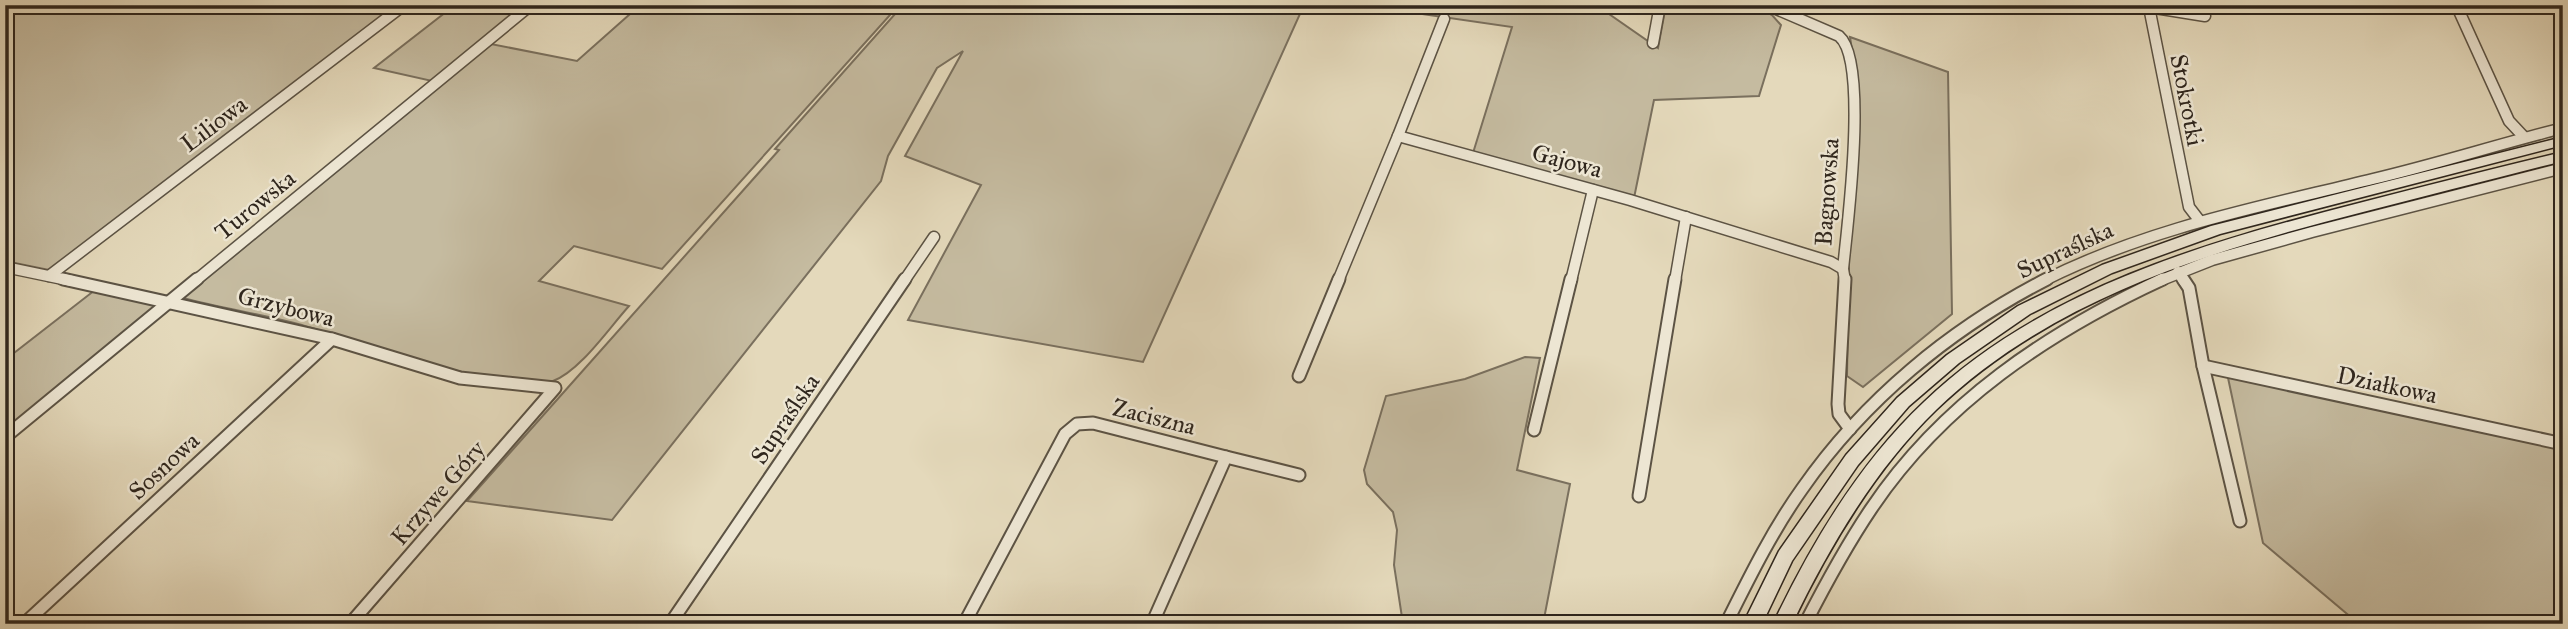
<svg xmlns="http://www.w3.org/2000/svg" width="2568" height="629" font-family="'IM FELL Great Primer',serif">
<rect width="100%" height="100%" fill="#e4d9bb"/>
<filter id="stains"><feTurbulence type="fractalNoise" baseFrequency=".00286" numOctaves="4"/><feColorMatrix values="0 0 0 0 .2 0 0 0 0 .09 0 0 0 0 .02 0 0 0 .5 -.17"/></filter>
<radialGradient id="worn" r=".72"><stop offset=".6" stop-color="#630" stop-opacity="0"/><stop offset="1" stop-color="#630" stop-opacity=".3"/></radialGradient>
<g fill="#c5bba0" stroke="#7a705e" stroke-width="2">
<path d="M5,5l340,1 55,-1 -351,265 -44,-9z"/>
<path d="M455,5h69l-92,76 -58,-13z"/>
<path d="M592,5h307l-237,264 -88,-23 -35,35 90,25c-20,22 -49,65 -76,75 -43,15 -204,-43 -255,-57 -38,-10 -77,-16 -115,-26l308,-254 86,17 53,-47z"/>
<path d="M903,5h401l-161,357 -235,-42 73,-135 -76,-29 58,-105 -26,17 -49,88 -7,25 -269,339 -145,-19 312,-351 -4,-1z"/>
<path d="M1360,5h236l62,43 8,-43h87l19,10 9,10 -22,71 -105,4 -20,98 -161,-45 39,-126z"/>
<path d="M1850,37l98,35 4,242 -89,73 -16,-11 5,-326z"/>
<path d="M95,290l68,14 -158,130v-74z"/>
<path d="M1525,357l15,1 -23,112 53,14 -27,140h-140l-9,-59 3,-35 -4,-18 -26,-28 -3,-14 22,-74 79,-17z"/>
<path d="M2227,373l336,77v174h-204l-96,-81z"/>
</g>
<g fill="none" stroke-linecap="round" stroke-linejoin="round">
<defs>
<g id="street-far1">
<path d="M1767,5l72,31c30,25 8,192 4,233l2,12"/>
<path d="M2459,11l50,110 15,16"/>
<path d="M1444,19l-46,117 232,64 201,62 12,7"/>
<path d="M1653,43l7,-38"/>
<path d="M2199,220l-10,-13 -40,-200 56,9 -3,-11"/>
<path d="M5,267l67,14"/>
<path d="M2178,272l6,9"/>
<path d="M49,276l355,-271"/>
<path d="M195,281l336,-276"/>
<path d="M904,281l30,-44"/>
<path d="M1338,281l60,-145"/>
<path d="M1571,281l22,-91"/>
<path d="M1675,281l11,-64"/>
<path d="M2043,281c105,-53 217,-74 330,-102 64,-15 126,-35 190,-51"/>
<path d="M2159,281l53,-21 100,-28 251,-64"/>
</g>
<g id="street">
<path d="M63,279l269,60 128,39 95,10 -205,236"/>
<path d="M1845,279l-7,125 1,10 11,15"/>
<path d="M2183,279l6,9 14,78 37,155"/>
<path d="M2203,366l360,78"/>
<path d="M1299,376l40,-97"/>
<path d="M1534,430l37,-151"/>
<path d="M5,437l192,-158"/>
<path d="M1226,457l73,18"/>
<path d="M1639,496l36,-217"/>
<path d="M24,624l308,-285"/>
<path d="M670,624l235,-345"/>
<path d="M964,624l101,-190 12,-10 16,-1 133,34 -74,167"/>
<path d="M1726,624c23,-46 46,-93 76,-135 62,-89 148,-160 245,-210"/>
<path d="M1805,624c20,-39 41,-78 66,-115 71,-106 177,-177 292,-230"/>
</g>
<g id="secondary">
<path d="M2563,137v8l-343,89 -108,39 -82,41 -71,49 -50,43 -51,59 -66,96 -30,63h-19l36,-73 67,-96 51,-57 50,-43 71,-49 84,-41 109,-39z"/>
<path d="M2563,152v9c-67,17 -133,34 -200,51 -152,39 -311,86 -427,198 -61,59 -107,137 -144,214h-19c38,-80 86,-161 151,-222 119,-114 283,-160 439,-200 66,-17 133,-34 200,-50z"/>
</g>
</defs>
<use href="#street-far1" stroke="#5c5344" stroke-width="13"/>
<use href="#street" stroke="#5c5344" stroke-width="15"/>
<use href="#secondary" stroke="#2f261d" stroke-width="3"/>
<use href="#street-far1" stroke="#ede6d3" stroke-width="10"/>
<use href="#street" stroke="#ede6d3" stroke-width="11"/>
<use href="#secondary" fill="#ede6d3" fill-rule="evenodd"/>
</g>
<g text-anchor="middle" stroke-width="5" stroke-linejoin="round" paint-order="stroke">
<g font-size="24" fill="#2f261d" stroke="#ede6d3">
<text transform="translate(2187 100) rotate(79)" y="8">Stokrotki</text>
<text transform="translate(214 124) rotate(-37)" y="8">Liliowa</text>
<text transform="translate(1567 161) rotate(15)" y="8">Gajowa</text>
<text transform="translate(1827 192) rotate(-86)" y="8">Bagnowska</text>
<text transform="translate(255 205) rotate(-39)" y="8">Turowska</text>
<text transform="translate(2065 250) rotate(-25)" y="8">Supraślska</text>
<text transform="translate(286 307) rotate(14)" y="8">Grzybowa</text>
<text transform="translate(2387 385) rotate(12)" y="8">Działkowa</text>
<text transform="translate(1154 417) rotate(14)" y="8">Zaciszna</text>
<text transform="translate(785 419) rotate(-56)" y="8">Supraślska</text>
<text transform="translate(164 466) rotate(-43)" y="8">Sosnowa</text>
<text transform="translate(438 493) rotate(-49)" y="8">Krzywe Góry</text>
</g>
</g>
<rect width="2568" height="629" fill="none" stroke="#e4d9bb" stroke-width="28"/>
<rect x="7" y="7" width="2554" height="615" fill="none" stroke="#2f261d" stroke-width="3.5"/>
<rect x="14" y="14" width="2540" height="601" fill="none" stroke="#2f261d" stroke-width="2"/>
<rect width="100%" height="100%" filter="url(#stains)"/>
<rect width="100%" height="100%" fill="url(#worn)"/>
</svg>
